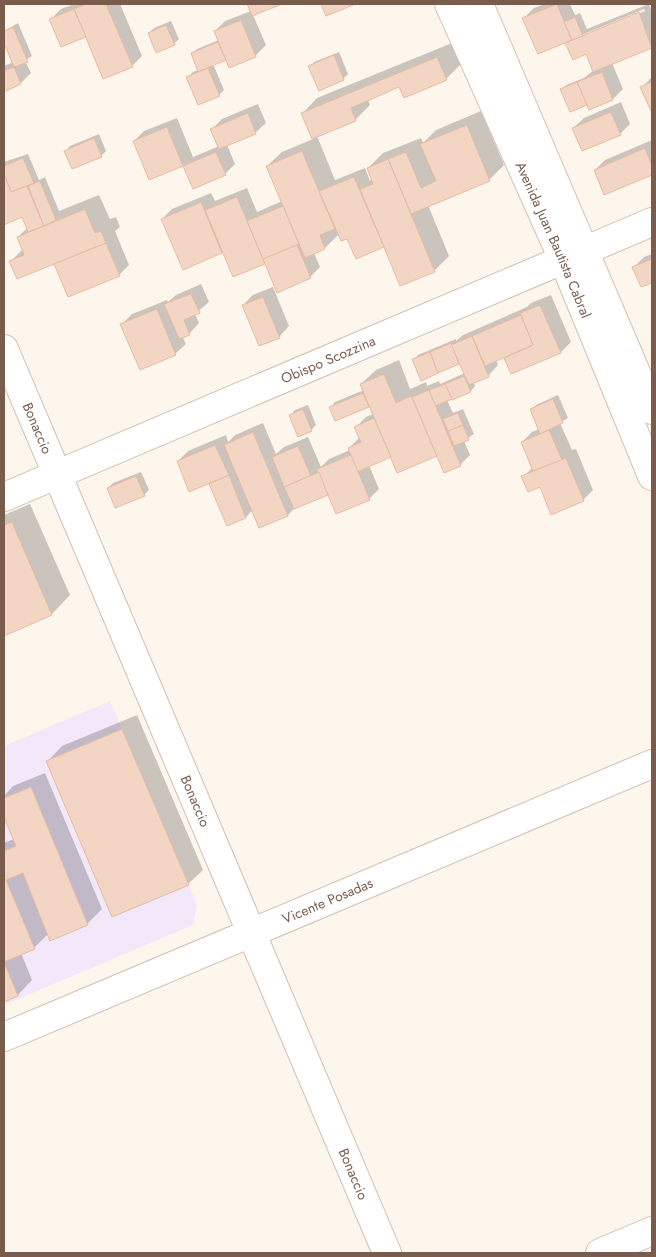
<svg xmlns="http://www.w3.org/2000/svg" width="656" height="1257" font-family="Jost,sans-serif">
<rect width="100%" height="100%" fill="#fdf6ec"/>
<path fill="#f3e8fa" d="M110,701l87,204 -4,20 -189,80v-259z"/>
<g fill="#0003" fill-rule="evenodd">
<path d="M74,4h46l22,52 -10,10 -46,-31 -35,-16 10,-10z"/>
<path d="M248,4h31l-26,11 13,30 -10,10 -26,11 -4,-8 -13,6 11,26 -5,5 -31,-18 5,-5 6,-2 -7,-16 5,-5 22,-9 -4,-9 10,-10 26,-10z"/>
<path d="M545,4h25l5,11 5,-2 7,16 62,-25 3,8v34l-40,17 11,26 -10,10 -52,-9 5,-5 18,-7 10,-8 -8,-17 -13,5 -7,-17 -42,-23 10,-10zM644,9l1,2 -68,28v-2z"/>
<path d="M171,21l8,18 -5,5 -25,-11 5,-5z"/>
<path d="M18,23l14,33 -7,5 6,12 -10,10 -17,7v-24l9,-4 -9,-22v-9z"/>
<path d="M452,43l9,21 -15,15 -46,7 -32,13 2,6 -15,15 -38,16 18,44 30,-12 5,13 2,-3 -4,-10 15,-15 38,-15 2,5 13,-13 45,-19 23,54 -15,15 -61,25 21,51 -15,15 -50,-26 -45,-11 -14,14 -11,5 6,14 -10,10 -44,-15 -33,14 -10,-24 -40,16 -21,-49 10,-10 39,-16 4,8 32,-13 10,24 25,-11 -15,-35 15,-14 31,-13 -10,-26 14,-15z"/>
<path d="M339,52l9,22 -5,5 -33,-12 4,-5z"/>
<path d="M652,77v35l-10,-25z"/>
<path d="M621,102l9,22 -10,10 -47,-6 11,-10z"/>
<path d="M258,104l8,19 -11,10 -28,12 8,19 -10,10 -32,13 -10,-23 -1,1 -48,-24 10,-10 33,-13 16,39 26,-11 -7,-17 10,-10z"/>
<path d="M99,134l7,17 -5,5 -35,-5 4,-5z"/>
<path d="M652,140v34l-47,19 -10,-23 10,-10z"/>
<path d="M28,154l11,26 6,-3 14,34 40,-16 11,24 6,-2 4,10 -5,4 14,34 -10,10 -64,-13 -44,-1 12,-12 -5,-12 9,-9 -5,-12 -18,7v-61z"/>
<path d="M652,254v27l-10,5 -8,-19 10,-10z"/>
<path d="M201,284l8,18 -14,12 4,9 -10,11 -7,2 4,8 -11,10 -53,-30 10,-10 35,-14 1,2 8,-7z"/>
<path d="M273,287l16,39 -10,11 -36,-32 10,-10z"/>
<path d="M551,295l20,47 -10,10 -49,20 -7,-16 -9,4 2,5 -10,11 -14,6 1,4 -4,5 -24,9 6,13 10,-4 11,25 -10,7 6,14 -10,10 -23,-10 -46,1 -22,9 10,24 -10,10 -40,-6 -34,15 -7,7 -35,-5 -7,7 -19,8 -17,-43 -32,-21 10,-10 38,-16 2,7 7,-7 28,-12 13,31 8,-7 24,-10 13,30 8,-8 21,-9 -1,-2 10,-10 -3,-11 10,-10 7,-3 -3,-9 -34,15 -5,-13 4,-5 29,-12 -3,-6 15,-14 23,-10 11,29 16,-7 1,4 12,-5 1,3 25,-11 -5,-11 -38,17 -8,-19 4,-5 38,-16v2l7,-6 64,-28 4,-4z"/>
<path d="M558,395l10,23 -8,5 12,27 4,-1 17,41 -10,10 -42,-15 -18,-8 10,-10 -11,-25 10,-10 7,-3 -8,-19 5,-5z"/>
<path d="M308,405l8,20 -5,5 -20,-15 4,-5z"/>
<path d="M141,472l8,18 -5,5 -36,-7 5,-5z"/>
<path d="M30,504l40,91 -18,19 -48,20v-119z"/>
<path d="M137,715l66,155 -15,14 -140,-123 14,-15z"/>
<path d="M45,773l57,136 -15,15 -38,9 -15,15 -13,5 11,27 -14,15 -14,6v-158l10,-4 -10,-26v-17l9,-10z"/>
</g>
<g fill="#f3d5c3" stroke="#e6bba3">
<path d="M86,4h20l27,63 -30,12 -29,-70z"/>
<path d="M247,4h35l-30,12z"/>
<path d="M321,4h32v1l-27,11z"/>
<path d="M557,4l15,36 -34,14 -16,-36z"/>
<path d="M74,9l12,28 -25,10 -12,-28z"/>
<path d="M639,12l13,36 -59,24 -7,-18 -13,6 -8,-17z"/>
<path d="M575,17l8,19 -11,4 -8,-18z"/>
<path d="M241,20l15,37 -27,11 -15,-37z"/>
<path d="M166,25l9,20 -19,8 -8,-20z"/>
<path d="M13,27l15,35 -14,5 -10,-24v-12z"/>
<path d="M218,42l8,18 -28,12 -7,-19z"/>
<path d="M334,55l10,25 -25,11 -11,-25z"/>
<path d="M437,57l10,23 -43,18 -5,-11 -48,21 5,13 -44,18 -11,-26z"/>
<path d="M14,67l7,17 -17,8v-21z"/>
<path d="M208,68l12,28 -22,9 -12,-28z"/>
<path d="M602,72l11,28 -24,10 -12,-28z"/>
<path d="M577,82l10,23 -17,7 -10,-23z"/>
<path d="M652,82v29h-1l-11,-24z"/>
<path d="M611,112l10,23 -39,16 -10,-23z"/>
<path d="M248,113l8,21 -37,15 -9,-20z"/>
<path d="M467,125l23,56 -79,33 -23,-55 18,-7 15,36 15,-7 -16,-37z"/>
<path d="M167,127l16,39 -34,14 -16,-39z"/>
<path d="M94,138l8,19 -30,12 -8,-18z"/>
<path d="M645,148l7,18v9l-48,20 -10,-25z"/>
<path d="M302,151l33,78 -15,6 5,14 -20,9 -39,-92z"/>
<path d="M216,152l10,23 -33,14 -10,-23z"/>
<path d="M23,158l11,25 -23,9 -7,-18v-8z"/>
<path d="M388,159l47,113 -35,14 -40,-97 13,-5 -6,-16z"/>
<path d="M4,174l7,18 16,-6 17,40 -16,6 -6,-15 -18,8z"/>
<path d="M354,177l30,70 -28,12 -9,-20 -6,2 -22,-50z"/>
<path d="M40,181l16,39 -12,6 -16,-40z"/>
<path d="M237,197l28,67 -32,13 -28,-67z"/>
<path d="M201,202l21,51 -39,17 -22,-51z"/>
<path d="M283,206l16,38 -36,15 -16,-38z"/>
<path d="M85,209l10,24 6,-2 5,12 -89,36 -8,-18 15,-6 -7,-18z"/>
<path d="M106,243l14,33 -52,21 -14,-33z"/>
<path d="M297,245l14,33 -34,15 -14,-34z"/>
<path d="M652,259v24l-11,4 -9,-20z"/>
<path d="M191,294l9,19 -16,7 6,15 -11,4 -15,-35z"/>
<path d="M263,297l17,41 -21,8 -17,-41z"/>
<path d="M540,305l21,48 -50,21 -7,-16 29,-13 -13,-32z"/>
<path d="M157,309l19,46 -36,15 -20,-46z"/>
<path d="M521,315l12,30 -48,21 -13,-30z"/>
<path d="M472,336l17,41 -20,8 -18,-40z"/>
<path d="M451,343l8,21 -21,9 -8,-21z"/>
<path d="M430,352l8,21 -17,8 -9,-22z"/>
<path d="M384,374l12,29 15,-7 1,1 25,59 -40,17 -37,-89z"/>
<path d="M464,376l7,16 -19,8 -7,-16z"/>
<path d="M445,384l7,15 -17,7 -6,-16z"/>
<path d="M429,390l32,76 -17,7 -32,-76z"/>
<path d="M363,393l6,14 -34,14 -6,-14z"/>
<path d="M553,399l10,24 -23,11 -10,-25z"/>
<path d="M303,409l9,22 -14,6 -9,-22z"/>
<path d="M458,413l5,12 -15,6 -5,-12z"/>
<path d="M374,418l17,39 -34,15 -9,-24 13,-6 -7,-15z"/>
<path d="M463,425l6,15 -15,6 -6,-15z"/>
<path d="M549,430l13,30 -29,11 -12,-29z"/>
<path d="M253,432l35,84 -29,12 -35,-83z"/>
<path d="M215,445l14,30 -40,17 -12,-31z"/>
<path d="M298,446l13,30 -27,11 -12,-30z"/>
<path d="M351,455l19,45 -34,14 -19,-45z"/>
<path d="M566,458l18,43 -33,14 -11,-28 -12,5 -7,-16z"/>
<path d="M319,472l9,23 -34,14 -10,-22z"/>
<path d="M229,475l17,43 -19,8 -18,-42z"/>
<path d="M136,476l9,20 -30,12 -8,-20z"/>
<path d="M12,522l40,93 -48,21v-111z"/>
<path d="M122,729l67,156 -77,32 -66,-156z"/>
<path d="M31,787l57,138 -38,16 -27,-68 -17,7 29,69 -31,13 14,34 -14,6v-151l12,-5 -12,-29v-19z"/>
</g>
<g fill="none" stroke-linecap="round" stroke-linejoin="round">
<defs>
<g id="street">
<path id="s1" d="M4,349l383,904"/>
<path id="s2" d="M4,497l648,-275"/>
<path id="s3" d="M4,1037l648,-273"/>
<path d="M600,1253l52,-22"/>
</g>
<g id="secondary">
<path id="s4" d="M449,4l114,255 89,217"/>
<path d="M479,4l173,406"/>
</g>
</defs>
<use href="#street" stroke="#d1beb0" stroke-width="30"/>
<use href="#secondary" stroke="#d6c0b0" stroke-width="30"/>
<use href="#street" stroke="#fff" stroke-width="28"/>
<use href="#secondary" stroke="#fff" stroke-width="28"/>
</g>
<g text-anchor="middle" stroke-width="4.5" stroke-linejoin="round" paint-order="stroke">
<g font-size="14" fill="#7a5c4d" stroke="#fffaf3">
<text dy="5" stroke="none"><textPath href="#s4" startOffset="258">Avenida Juan Bautista Cabral</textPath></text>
<text dy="5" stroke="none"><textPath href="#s2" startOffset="352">Obispo Scozzina</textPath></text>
<text dy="5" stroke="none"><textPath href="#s1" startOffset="86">Bonaccio</textPath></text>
<text dy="5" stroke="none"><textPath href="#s1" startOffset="491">Bonaccio</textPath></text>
<text dy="5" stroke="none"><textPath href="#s3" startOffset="351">Vicente Posadas</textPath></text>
<text dy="5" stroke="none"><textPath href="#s1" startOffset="896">Bonaccio</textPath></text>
</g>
</g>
<rect width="656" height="1257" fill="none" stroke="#7a5c4d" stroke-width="10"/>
</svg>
